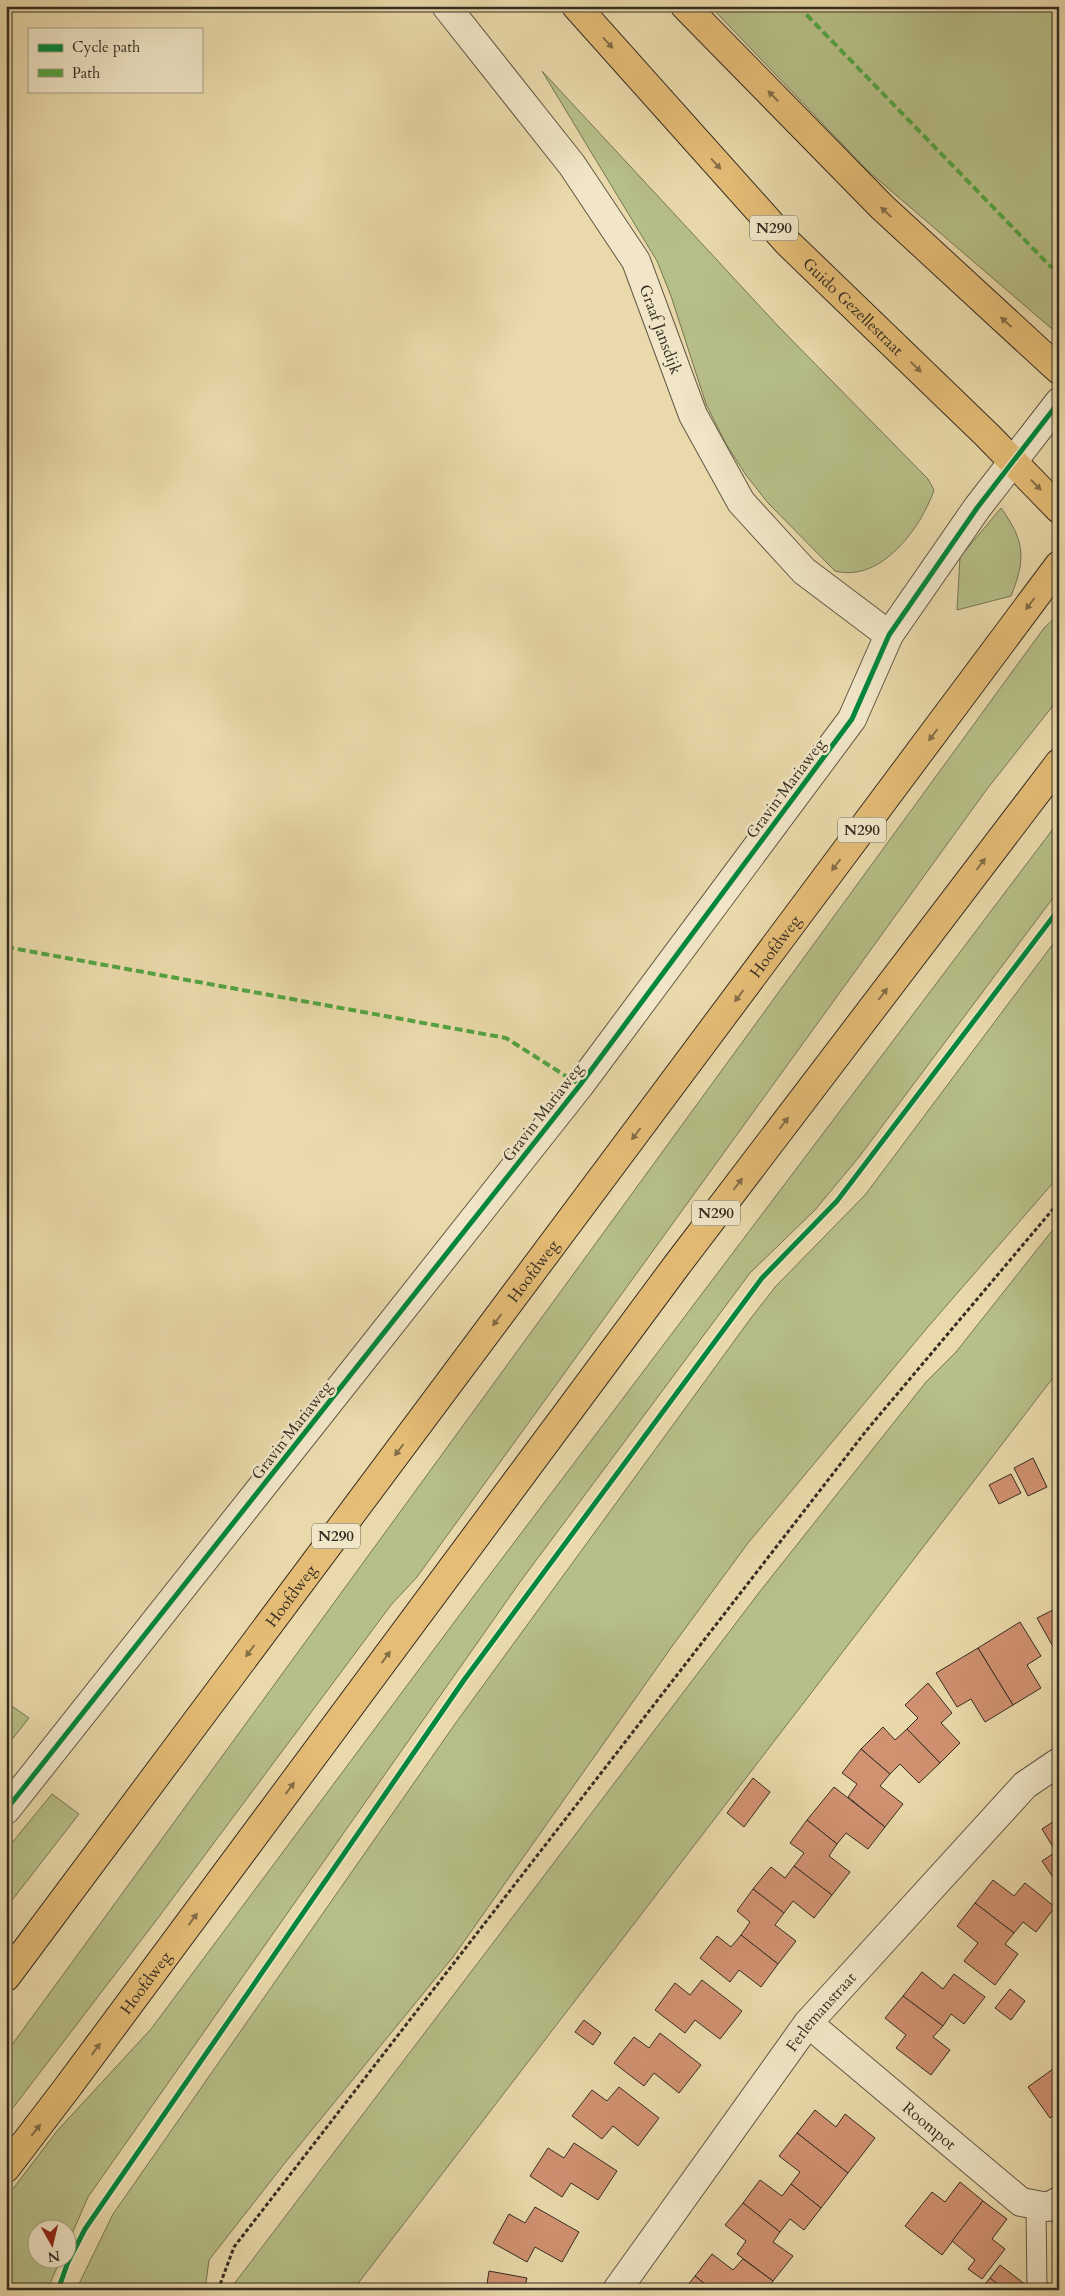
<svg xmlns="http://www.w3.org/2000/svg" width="1065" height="2296" font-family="Cardo,serif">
<rect width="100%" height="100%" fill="#eadaab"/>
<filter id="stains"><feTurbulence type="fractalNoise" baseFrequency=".004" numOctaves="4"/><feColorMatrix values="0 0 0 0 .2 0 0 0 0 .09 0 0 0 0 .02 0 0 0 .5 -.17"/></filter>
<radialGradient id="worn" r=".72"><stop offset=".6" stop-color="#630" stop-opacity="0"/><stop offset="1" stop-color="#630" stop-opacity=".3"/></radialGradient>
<g fill="#b7bf88" stroke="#767656">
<path d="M710,6h349v329l-191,-164z"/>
<path d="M542,71l237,256 149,152 6,11c-13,38 -53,93 -99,81l-67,-68 -22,-28 -20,-31 -20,-40 -35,-108 -14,-35z"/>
<path d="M1001,508c24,33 25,51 10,88l-54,14 3,-53z"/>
<path d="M1059,614v84l-72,91 -570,788 -26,28 -233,313 -152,199v-64l1038,-1425z"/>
<path d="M1059,821v69l-200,267 -44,53 -65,63 -230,309 -432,615 -20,46v-15h-30v30l23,1 -14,31h-41v-92l51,-67 94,-102 325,-436z"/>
<path d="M1059,936v240l-132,152 -179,215 -75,102 -220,312 -169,207 -75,96 -4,30h-129l37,-76 342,-490 296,-406 25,-32 89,-91z"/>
<path d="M1059,1222v148l-706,920h-121l2,-6 527,-694 165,-208 30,-30z"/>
<path d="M6,1702l23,16 -23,29z"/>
<path d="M52,1794l27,20 -73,94v-58z"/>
</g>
<g fill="#d19272" stroke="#352d23">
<path d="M1033,1458l14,29 -19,9 -14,-28z"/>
<path d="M1011,1474l10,19 -22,11 -10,-19z"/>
<path d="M1059,1607v43l-3,2 -19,-34z"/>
<path d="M1020,1622l21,34 -14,9 14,23 -28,17 -35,-57z"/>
<path d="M978,1648l35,57 -28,17 -14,-23 -14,8 -21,-34z"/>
<path d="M928,1683l24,30 -11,10 19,20 -20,20 -33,-34 11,-11 -13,-13z"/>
<path d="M883,1727l12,13 12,-11 33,34 -21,20 -19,-19 -10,10 -29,-25z"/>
<path d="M861,1749l29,25 -10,12 23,18 -18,23 -37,-30 9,-13 -15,-11z"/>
<path d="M753,1778l17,14 -26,35 -17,-14z"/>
<path d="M834,1787l51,40 -17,22 -22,-16 -9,11 -30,-24z"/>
<path d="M1059,1818v68l-17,-25 14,-9 -14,-23z"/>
<path d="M807,1820l30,24 -8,12 21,16 -18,23 -38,-29 10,-13 -14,-10z"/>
<path d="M794,1866l38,29 -18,23 -21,-17 -9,12 -31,-24 18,-22 14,11z"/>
<path d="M993,1880l21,16 11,-13 30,24 -19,25 -13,-10 -9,11 -39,-30z"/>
<path d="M753,1889l31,24 -9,12 21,16 -18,23 -37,-29 9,-13 -13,-11z"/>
<path d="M975,1903l39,30 -9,11 13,10 -23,31 -31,-24 14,-18 -21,-17z"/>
<path d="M741,1935l37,29 -17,23 -22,-17 -9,12 -30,-24 17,-22 14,11z"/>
<path d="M922,1972l21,17 11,-15 31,23 -21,27 -13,-10 -8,12 -40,-30z"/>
<path d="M702,1980l40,31 -22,28 -25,-19 -10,13 -30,-23 20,-27 15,12z"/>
<path d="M1010,1989l15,12 -14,19 -16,-12z"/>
<path d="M903,1996l40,30 -10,11 17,13 -19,25 -35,-27 10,-13 -21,-17z"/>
<path d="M584,2020l17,13 -8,12 -18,-13z"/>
<path d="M660,2033l41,32 -22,28 -25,-20 -10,13 -30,-23 20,-26 15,11z"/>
<path d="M1053,2069l6,8v34l-9,7 -22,-31z"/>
<path d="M619,2087l40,31 -21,28 -25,-20 -11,13 -30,-23 20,-26 15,11z"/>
<path d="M815,2110l21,17 9,-13 30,24 -27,35 -51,-40z"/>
<path d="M797,2133l51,40 -27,35 -30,-24 9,-12 -21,-16z"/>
<path d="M574,2143l43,28 -19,29 -27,-17 -9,14 -32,-21 18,-28 16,10z"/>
<path d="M760,2180l22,16 9,-12 30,24 -17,22 -14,-11 -10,13 -37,-29z"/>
<path d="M960,2182l23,19 -41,54 -37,-29 27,-34 13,10z"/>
<path d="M983,2201l24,18 -15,20 13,10 -23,30 -14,-10 7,-9 -23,-19z"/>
<path d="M743,2203l37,29 -7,10 20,14 -20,25 -36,-27 9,-13 -21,-16z"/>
<path d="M535,2207l44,25 -17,30 -27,-15 -8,15 -34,-19 16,-29 16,9z"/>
<path d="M712,2254l21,16 10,-11 30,22 -6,9h-55l-17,-14z"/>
<path d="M1000,2265l26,20 -4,5h-17l-15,-12z"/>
<path d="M489,2271l38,7 -3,12h-38z"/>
<path d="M695,2276l17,14h-28z"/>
<path d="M990,2278l15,12h-25z"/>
</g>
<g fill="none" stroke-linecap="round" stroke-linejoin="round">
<defs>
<path id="service" d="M1036,2205l1,85"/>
<g id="minor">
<path id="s1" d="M446,6l126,159 64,96 57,154 48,87 63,69 85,64"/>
<path d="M6,1810l574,-725 272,-366 37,-84 88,-127 82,-106"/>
<path id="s2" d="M808,2023l213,179 27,5 11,-6"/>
<path id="s3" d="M617,2290l191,-267 217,-238 34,-23"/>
</g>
<g id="primary">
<path id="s4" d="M576,6l212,237 199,192 72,74"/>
<path d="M685,6l197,201 177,163"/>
<path id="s5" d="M6,1977l1053,-1412"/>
<path id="s6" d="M6,2168l61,-80 610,-823 382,-502"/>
</g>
</defs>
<use href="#service" stroke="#625845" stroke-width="21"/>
<use href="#minor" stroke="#625845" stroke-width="30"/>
<use href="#primary" stroke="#352d23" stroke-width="30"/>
<path stroke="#352d23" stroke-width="3" stroke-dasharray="4 2.5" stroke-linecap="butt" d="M218,2290l16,-43 632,-816 193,-229"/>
<use href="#service" stroke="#f1e7c8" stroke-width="19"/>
<use href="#minor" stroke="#f1e7c8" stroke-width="28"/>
<use href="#primary" stroke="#e5bd76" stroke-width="28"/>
<g stroke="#53a442" stroke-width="4" stroke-dasharray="8 4" stroke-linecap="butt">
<path d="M798,6l252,260 9,3"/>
<path d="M6,947l500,91 74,47"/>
</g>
<defs>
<g id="cycleway">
<path d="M6,1810l574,-725 272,-366 37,-84 88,-127 82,-106"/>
<path d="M58,2290l10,-28 17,-33 379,-549 298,-402 75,-77 222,-292"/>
</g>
</defs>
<use href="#cycleway" stroke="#f1e7c8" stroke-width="8"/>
<use href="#cycleway" stroke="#00873e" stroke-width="5"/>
</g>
<defs><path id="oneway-solid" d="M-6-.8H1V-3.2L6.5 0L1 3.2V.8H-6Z" transform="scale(1.25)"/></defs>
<g fill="#846e48">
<use href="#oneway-solid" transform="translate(608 43) rotate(48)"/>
<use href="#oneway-solid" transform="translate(773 96) rotate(-134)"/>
<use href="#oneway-solid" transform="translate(716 164) rotate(48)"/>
<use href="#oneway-solid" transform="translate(886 212) rotate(-137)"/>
<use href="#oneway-solid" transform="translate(1006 322) rotate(-138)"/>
<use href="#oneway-solid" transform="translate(916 367) rotate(44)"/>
<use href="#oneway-solid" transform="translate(1036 485) rotate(46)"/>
<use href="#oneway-solid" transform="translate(1030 604) rotate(127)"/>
<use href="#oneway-solid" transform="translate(933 735) rotate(127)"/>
<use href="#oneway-solid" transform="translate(981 864) rotate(-53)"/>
<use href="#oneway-solid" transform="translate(836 865) rotate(127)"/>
<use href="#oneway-solid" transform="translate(883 994) rotate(-53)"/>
<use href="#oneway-solid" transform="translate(739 996) rotate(127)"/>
<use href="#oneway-solid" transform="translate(784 1123) rotate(-53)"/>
<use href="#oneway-solid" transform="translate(636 1134) rotate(127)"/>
<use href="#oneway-solid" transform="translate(738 1184) rotate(-53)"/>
<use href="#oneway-solid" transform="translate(497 1320) rotate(127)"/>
<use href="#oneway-solid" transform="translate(399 1450) rotate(127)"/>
<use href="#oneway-solid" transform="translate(250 1651) rotate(127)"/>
<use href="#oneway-solid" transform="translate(386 1657) rotate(-54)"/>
<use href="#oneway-solid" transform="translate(290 1788) rotate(-54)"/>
<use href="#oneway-solid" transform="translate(193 1919) rotate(-54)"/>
<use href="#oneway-solid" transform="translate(96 2049) rotate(-54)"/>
<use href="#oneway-solid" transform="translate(36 2130) rotate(-52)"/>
</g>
<g text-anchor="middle" stroke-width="5" stroke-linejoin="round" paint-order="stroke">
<g fill="#f1e7c8" stroke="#6d6554" stroke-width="1">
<rect x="750" y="215.5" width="48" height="25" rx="4"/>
<rect x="838" y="817.5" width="48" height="25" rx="4"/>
<rect x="692" y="1200.5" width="48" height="25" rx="4"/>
<rect x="312" y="1523.5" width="48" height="25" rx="4"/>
</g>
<g font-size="15" font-weight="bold" fill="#352d23">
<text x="774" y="233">N290</text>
<text x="862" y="835">N290</text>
<text x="716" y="1218">N290</text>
<text x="336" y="1541">N290</text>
</g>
<g font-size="16" fill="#352d23" stroke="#f1e7c8">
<text dy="6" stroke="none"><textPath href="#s4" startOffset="409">Guido Gezellestraat</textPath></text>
<text dy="6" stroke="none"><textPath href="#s1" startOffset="391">Graaf Jansdijk</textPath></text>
<text transform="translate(785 788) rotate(-53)" y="6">Gravin Mariaweg</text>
<text dy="6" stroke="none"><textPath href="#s5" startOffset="1286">Hoofdweg</textPath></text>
<text transform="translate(542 1112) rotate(-52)" y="6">Gravin Mariaweg</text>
<text dy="6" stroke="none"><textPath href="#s5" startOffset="881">Hoofdweg</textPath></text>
<text transform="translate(291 1430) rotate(-52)" y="6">Gravin Mariaweg</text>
<text dy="6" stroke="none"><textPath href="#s5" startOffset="476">Hoofdweg</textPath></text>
<text dy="6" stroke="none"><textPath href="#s6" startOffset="232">Hoofdweg</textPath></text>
<text dy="6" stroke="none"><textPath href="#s3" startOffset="345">Ferlemanstraat</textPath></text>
<text dy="6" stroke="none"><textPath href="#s2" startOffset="159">Roompot</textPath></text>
</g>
</g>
<rect width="1065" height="2296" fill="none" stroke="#eadaab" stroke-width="25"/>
<rect x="8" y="8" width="1050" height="2281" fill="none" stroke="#352d23" stroke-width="2.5"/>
<rect x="12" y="12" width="1040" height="2271" fill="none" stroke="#352d23"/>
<rect x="28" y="28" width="175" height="65" fill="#f1e7c8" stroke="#a69d86"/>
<rect x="38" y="44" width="25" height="8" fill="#00873e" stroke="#a69d86"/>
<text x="72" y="52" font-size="15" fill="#352d23">Cycle path</text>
<rect x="38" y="69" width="25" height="8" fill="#53a442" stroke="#a69d86"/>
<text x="72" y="78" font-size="15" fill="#352d23">Path</text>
<g transform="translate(52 2244) rotate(172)"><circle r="24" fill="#f1e7c8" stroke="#a69d86"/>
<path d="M0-4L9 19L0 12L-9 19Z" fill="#8f2418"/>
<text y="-8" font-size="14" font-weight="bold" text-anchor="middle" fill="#352d23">N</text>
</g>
<rect width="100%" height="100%" filter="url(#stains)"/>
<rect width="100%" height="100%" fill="url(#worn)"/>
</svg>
